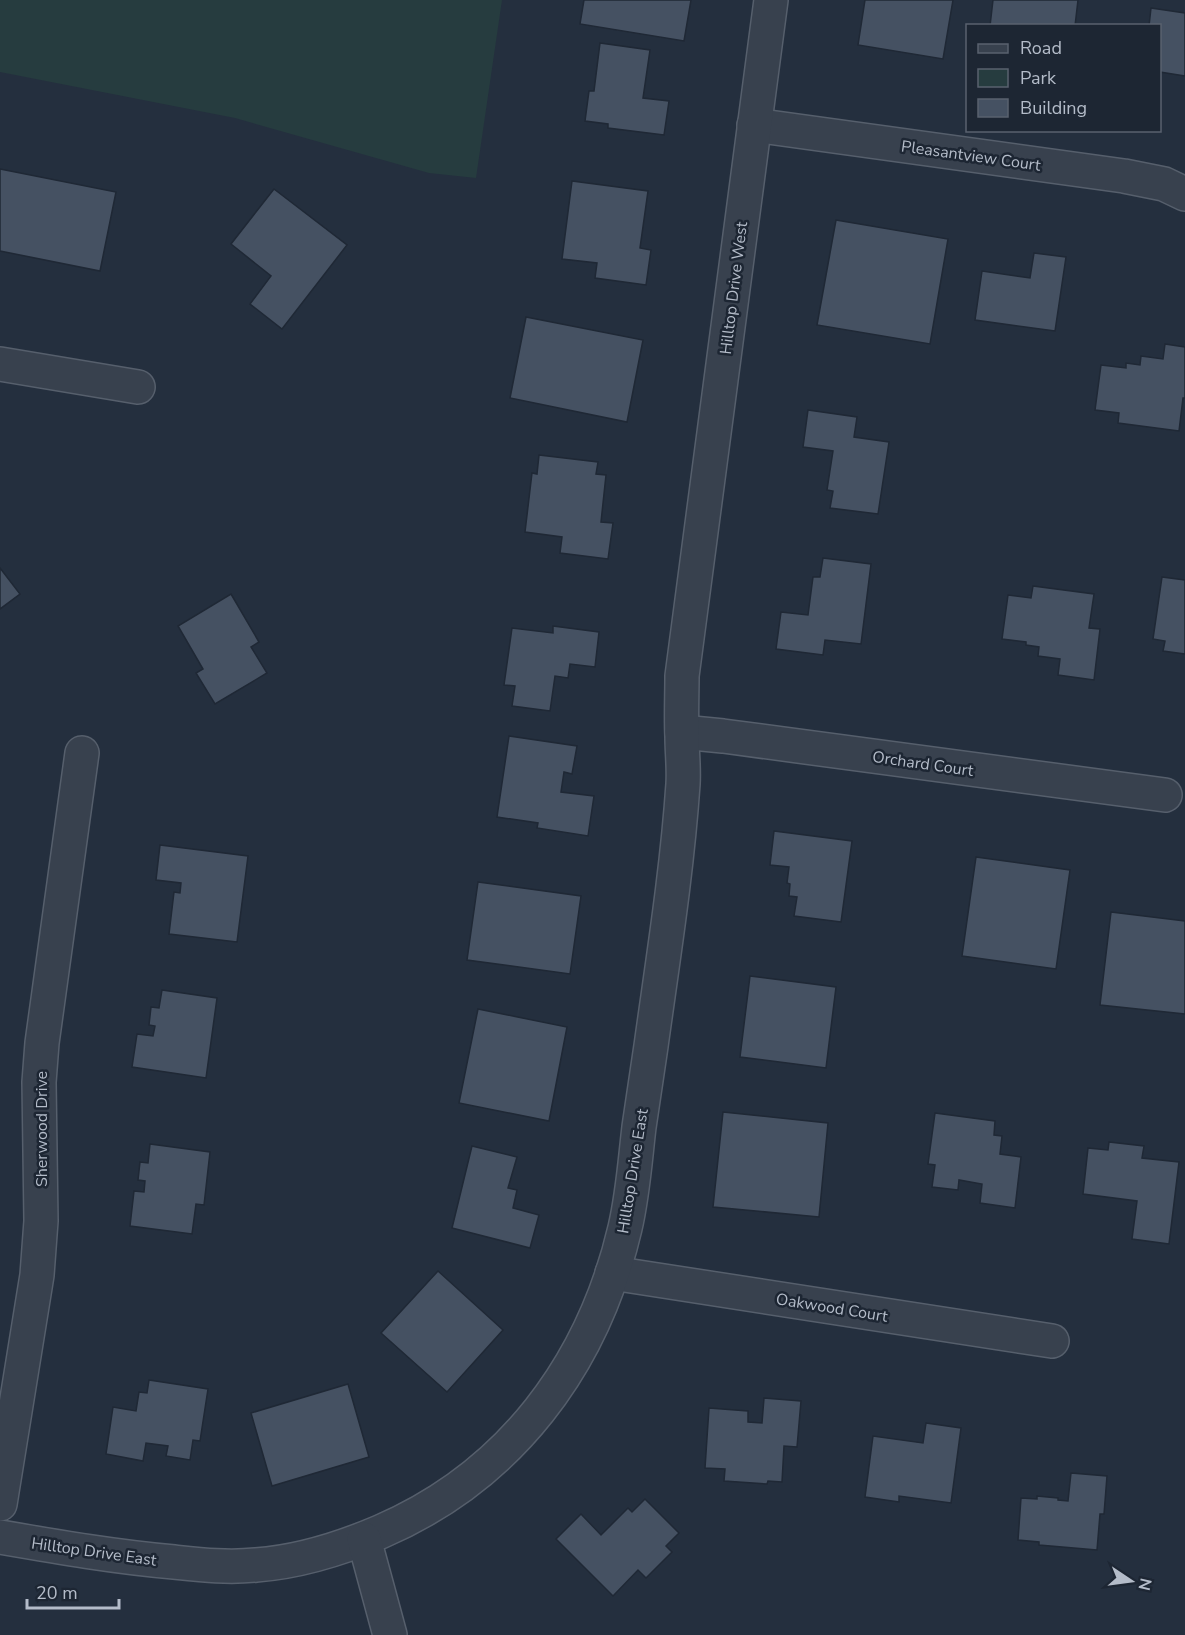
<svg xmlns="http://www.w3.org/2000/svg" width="1185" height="1635" font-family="'Nunito Sans',sans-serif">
<rect width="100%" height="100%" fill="#242f3e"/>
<path fill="#263c3f" d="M0,0h502l-26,178 -47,-5 -194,-55 -235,-46z"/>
<g fill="#455162" stroke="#1f2835" stroke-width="1.5">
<path d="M584,0h107l-7,41 -104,-17z"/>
<path d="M865,0h88l-10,59 -85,-14z"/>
<path d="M993,0h85l-3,26h-85z"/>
<path d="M1151,8l34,5v63l-25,-4v-46h-11z"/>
<path d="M600,43l50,7 -7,48 26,3 -5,34 -56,-7v-4l-23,-3 4,-30h5z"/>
<path d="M0,169l116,23 -16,79 -100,-20z"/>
<path d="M572,181l76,10 -8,57 11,2 -5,35 -51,-7 2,-15 -35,-4z"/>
<path d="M274,189l73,56 -65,84 -32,-25 21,-28 -40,-32z"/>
<path d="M836,220l112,19 -18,105 -113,-19z"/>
<path d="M1034,253l32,4 -11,74 -80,-11 7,-49 48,7z"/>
<path d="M526,317l117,23 -16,82 -117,-24z"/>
<path d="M1165,344l20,3v51h-2l-4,33 -61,-8 1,-10 -24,-3 6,-45 25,3v-5l14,2 1,-9 22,3z"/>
<path d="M808,410l49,7 -3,20 35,5 -11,72 -48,-6 3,-17 -6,-1 6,-39 -30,-4z"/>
<path d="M539,455l59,7 -2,12 10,1 -5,47 12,1 -5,36 -48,-6 2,-16 -37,-5 7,-59 5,1z"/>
<path d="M823,558l48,6 -10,80 -36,-4 -2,15 -47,-6 5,-37 27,3 5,-38h7z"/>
<path d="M0,568l20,26 -20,15z"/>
<path d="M1162,577l23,3v74l-22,-3 2,-10 -12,-2z"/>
<path d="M1033,586l61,8 -5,34 11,1 -6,51 -36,-5 2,-16 -22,-3 1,-9 -13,-2v-3l-24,-3 6,-44 23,3z"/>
<path d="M231,594l28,48 -8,5 16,26 -52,31 -19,-31 7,-4 -25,-43z"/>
<path d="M553,626l46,6 -4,35 -25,-3 -2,14 -13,-2 -5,35 -38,-5 3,-20 -11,-1 8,-57 41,5z"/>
<path d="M509,736l68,10 -5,28 -8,-2 -3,20 33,4 -6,40 -51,-8 1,-5 -41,-6z"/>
<path d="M774,831l78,10 -11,81 -47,-6 3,-19 -8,-1 1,-12 -3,-1 2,-16 -19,-2z"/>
<path d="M160,845l88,11 -11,86 -68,-8 5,-42 6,1 1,-10 -25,-3z"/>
<path d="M976,857l94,13 -14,99 -94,-13z"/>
<path d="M478,882l103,14 -11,78 -103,-14z"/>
<path d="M1111,912l74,9v93l-85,-9z"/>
<path d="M750,976l86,11 -10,81 -86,-11z"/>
<path d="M162,990l55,8 -11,80 -74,-11 5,-33 16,2 2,-10 -6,-1 2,-18 8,1z"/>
<path d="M478,1009l89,18 -18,94 -90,-18z"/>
<path d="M723,1112l105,11 -9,94 -106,-10z"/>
<path d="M935,1113l60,8 -1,14 8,1 -2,18 21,3 -6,51 -35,-5 2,-19 -23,-4 -1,10 -26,-3 3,-22 -7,-1z"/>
<path d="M1109,1142l35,4 -2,12 37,4 -10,82 -37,-5 5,-38 -54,-7 5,-46 20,2z"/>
<path d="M150,1144l60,8 -6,53 -8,-1 -4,30 -62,-8 4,-35 10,1 1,-11 -7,-1 2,-18 8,1z"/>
<path d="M472,1146l45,11 -9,31 9,2 -4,18 26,7 -9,33 -78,-20z"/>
<path d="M438,1271l65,59 -56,62 -66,-59z"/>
<path d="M149,1380l59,9 -8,52 -7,-1 -3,20 -24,-4 2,-10 -22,-3 -3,18 -37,-7 7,-47 23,4 3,-19 8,1z"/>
<path d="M348,1384l21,73 -97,29 -21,-73z"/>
<path d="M764,1398l37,3 -4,46 -13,-1 -2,36 -14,-1 -1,3 -43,-3 1,-12 -20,-1 4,-60 39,3v11l14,1z"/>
<path d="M926,1423l35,5 -10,75 -52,-7v6l-34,-5 8,-61 50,7z"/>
<path d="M1071,1473l36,3 -3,38h-4l-3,36 -58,-5v-3l-21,-2 3,-42 16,1v-3l21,2v2l10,1z"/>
<path d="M645,1499l34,34 -13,13 6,6 -26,26 -8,-8 -25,26 -57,-57 25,-25 20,21 27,-27 4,4z"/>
</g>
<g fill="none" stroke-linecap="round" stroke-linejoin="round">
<defs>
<g id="minor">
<path d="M754,125l370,51 40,8 21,10"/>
<path d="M0,364l138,23"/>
<path d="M682,732l41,4 442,59"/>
<path d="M612,1273l440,68"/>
<path d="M0,1504l37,-229 4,-54 -2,-139 3,-39 40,-290"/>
<path d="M0,1537c58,10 116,20 174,25 28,3 54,6 82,3 42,-3 84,-16 124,-33 130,-56 213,-167 245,-304 8,-34 10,-67 14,-101 4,-27 8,-54 12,-81 12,-87 26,-174 32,-262 1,-16 -1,-32 -1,-47 -1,-21 0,-41 0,-61l89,-676"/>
<path d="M364,1539l26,96"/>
</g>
</defs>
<use href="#minor" stroke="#565f6c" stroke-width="36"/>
<use href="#minor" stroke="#38414e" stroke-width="33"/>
</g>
<g text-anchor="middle" stroke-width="5" stroke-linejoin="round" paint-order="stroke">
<g font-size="16" fill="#b4bcc9" stroke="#1d2633">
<text transform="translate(971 155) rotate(8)" y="6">Pleasantview Court</text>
<text transform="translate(733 288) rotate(-83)" y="6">Hilltop Drive West</text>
<text transform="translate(923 763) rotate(8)" y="6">Orchard Court</text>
<text transform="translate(41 1129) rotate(-90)" y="6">Sherwood Drive</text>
<text transform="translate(632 1171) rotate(-81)" y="6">Hilltop Drive East</text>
<text transform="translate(832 1307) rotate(9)" y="6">Oakwood Court</text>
<text transform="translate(94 1551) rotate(8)" y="6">Hilltop Drive East</text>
</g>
</g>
<rect x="966" y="24" width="195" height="108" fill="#1d2633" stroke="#59626f" stroke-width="1.5"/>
<rect x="978" y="44" width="30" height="9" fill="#38414e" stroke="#59626f" stroke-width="1.5"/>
<text x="1020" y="54" font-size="18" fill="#b4bcc9">Road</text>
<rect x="978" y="69" width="30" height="18" fill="#263c3f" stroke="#59626f" stroke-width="1.5"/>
<text x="1020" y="84" font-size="18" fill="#b4bcc9">Park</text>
<rect x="978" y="99" width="30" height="18" fill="#455162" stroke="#59626f" stroke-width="1.5"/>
<text x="1020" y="114" font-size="18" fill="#b4bcc9">Building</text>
<g transform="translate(1131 1581) rotate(103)" stroke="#1d2633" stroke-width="4.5" paint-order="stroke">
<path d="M0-4.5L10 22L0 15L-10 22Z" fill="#b4bcc9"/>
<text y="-9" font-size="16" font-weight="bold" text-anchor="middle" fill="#b4bcc9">N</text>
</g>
<path d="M27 1599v9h92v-9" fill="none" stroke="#b4bcc9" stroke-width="3"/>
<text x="36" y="1599" font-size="18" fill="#b4bcc9" stroke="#1d2633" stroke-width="4.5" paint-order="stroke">20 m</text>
</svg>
